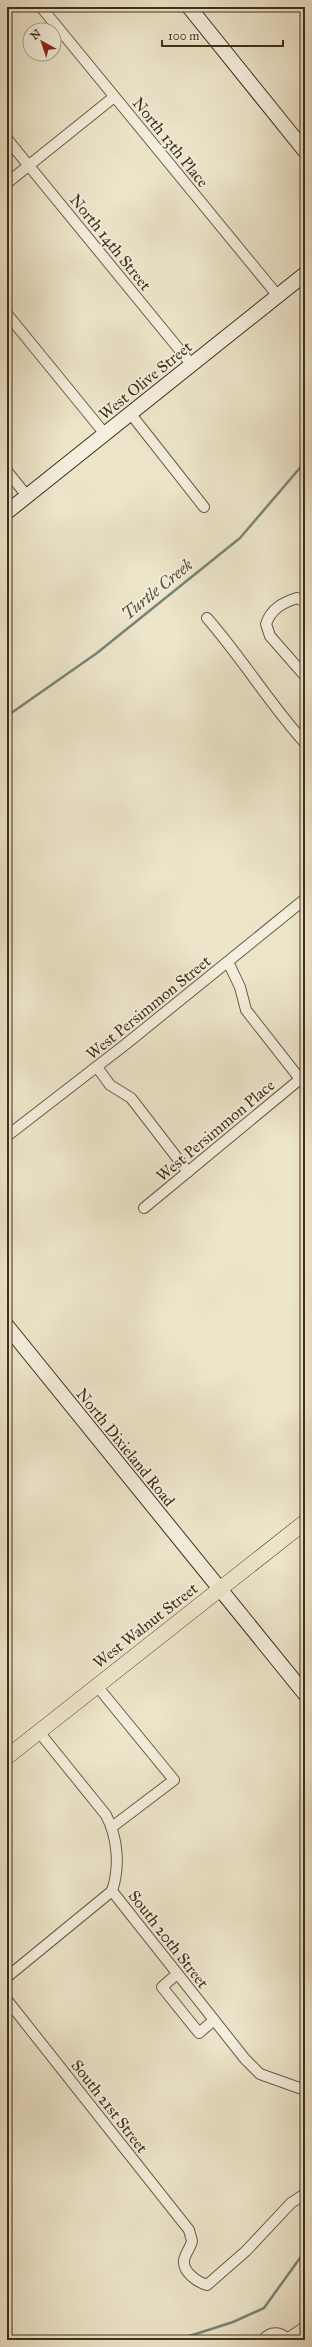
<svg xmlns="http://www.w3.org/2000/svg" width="312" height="2347" font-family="'IM FELL Great Primer',serif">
<rect width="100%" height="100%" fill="#ede5ca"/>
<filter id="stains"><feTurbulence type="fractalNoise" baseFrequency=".005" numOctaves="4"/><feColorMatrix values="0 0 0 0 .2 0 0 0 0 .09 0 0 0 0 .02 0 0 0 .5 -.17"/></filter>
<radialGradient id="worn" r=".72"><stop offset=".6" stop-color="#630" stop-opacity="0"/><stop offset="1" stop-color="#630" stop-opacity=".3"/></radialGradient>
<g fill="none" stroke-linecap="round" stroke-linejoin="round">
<g stroke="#768578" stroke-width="2.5">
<path d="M7,716l90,-63 143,-115 65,-76"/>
<path d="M177,2340l56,-18 31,-14 41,-57"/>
</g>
<defs>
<g id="minor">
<path d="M41,7l237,289"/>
<path d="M7,139l185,226"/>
<path d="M7,183l107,-86"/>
<path d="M7,314l98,120"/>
<path d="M130,413l74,94"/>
<path d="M7,471l20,25"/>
<path d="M305,602l-8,-4c-15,5 -26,11 -31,26l4,12 35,40"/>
<path d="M207,618c35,40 62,85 98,125"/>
<path d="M228,962l12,25 6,23 54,69"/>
<path d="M97,1067l13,18 21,13 57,74"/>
<path d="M7,1136l119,-92 179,-145"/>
<path d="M144,1208l161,-133"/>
<path d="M97,1686l77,94 -62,47"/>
<path d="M39,1732l67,83c12,23 14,52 6,76"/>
<path d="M112,1891l133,168 15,15 45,16"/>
<path d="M177,1974l-15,13 37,46 15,-13"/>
<path d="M7,1977l105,-86"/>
<path d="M7,2000l182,230 3,11c-1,6 -8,14 -8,20 -1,11 13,21 23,24l39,-34 45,-48 14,-9"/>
<path d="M287,2339l18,-12"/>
<path d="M263,2340c7,-9 18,-9 25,0"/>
</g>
<g id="secondary">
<path d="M189,7l116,144"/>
<path d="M7,512l298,-238"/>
<path d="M7,1326l298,368"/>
</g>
<path id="primary" d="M7,1757l298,-235"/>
</defs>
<use href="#minor" stroke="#6c5c45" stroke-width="12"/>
<use href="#secondary" stroke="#412e19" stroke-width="16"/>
<use href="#primary" stroke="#412e19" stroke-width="16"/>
<use href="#minor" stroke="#f3eedd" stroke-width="10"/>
<use href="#secondary" stroke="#f3eedd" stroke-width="14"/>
<use href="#primary" stroke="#ede5ca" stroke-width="15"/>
</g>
<g text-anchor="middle" stroke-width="3.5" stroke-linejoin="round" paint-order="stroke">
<g font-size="16" fill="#412e19" stroke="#f3eedd">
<text transform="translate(171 142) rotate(51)" y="6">North 13th Place</text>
<text transform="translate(111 242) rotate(51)" y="6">North 14th Street</text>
<text transform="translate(145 380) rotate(-39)" y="6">West Olive Street</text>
<text transform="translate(148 1007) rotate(-39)" y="6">West Persimmon Street</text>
<text transform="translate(215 1130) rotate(-40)" y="6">West Persimmon Place</text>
<text transform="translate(126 1447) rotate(51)" y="6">North Dixieland Road</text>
<text transform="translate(145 1625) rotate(-38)" y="6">West Walnut Street</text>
<text transform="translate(169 1939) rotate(52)" y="6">South 20th Street</text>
<text transform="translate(110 2106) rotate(52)" y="6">South 21st Street</text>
</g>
<g font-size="17" font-style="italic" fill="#575240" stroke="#f3eedd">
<text transform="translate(157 589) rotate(-39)" y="6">Turtle Creek</text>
</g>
</g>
<rect width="312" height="2347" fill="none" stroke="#ede5ca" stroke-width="24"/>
<rect x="8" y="8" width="296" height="2331" fill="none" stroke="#412e19" stroke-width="2"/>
<rect x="12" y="12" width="288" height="2323" fill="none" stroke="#412e19"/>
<g transform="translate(42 42) rotate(320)"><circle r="19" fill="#f3eedd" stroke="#aca18f"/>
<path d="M0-3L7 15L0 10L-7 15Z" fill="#8f2418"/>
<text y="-6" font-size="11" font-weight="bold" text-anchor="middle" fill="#412e19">N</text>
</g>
<path d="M162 40v6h121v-6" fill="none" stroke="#412e19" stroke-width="2"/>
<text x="168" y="40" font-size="12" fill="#412e19" stroke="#f3eedd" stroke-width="3" paint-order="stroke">100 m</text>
<rect width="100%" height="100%" filter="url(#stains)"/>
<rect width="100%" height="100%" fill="url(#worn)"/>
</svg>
